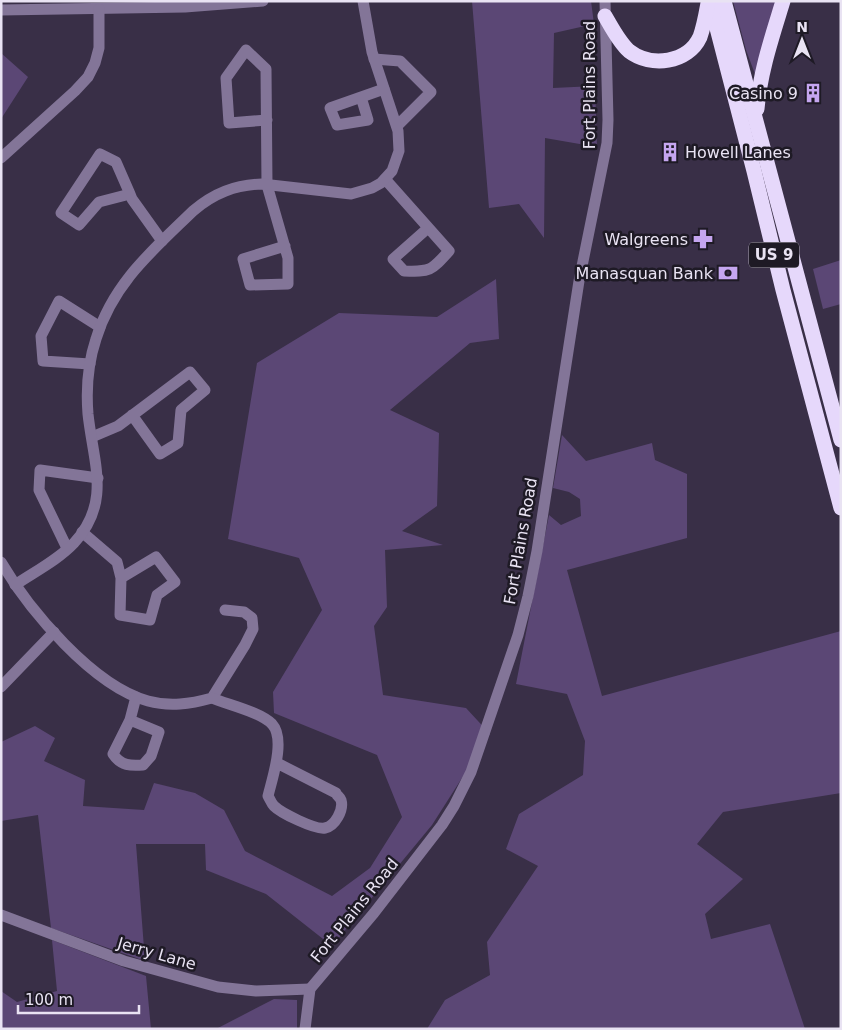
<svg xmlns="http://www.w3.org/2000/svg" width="842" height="1030" font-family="'DejaVu Sans',sans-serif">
<rect width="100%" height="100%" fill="#392f47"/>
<g fill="#5b4775">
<path d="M472,1h119l3,23 -40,9 -1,55 42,-2 2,61 -52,-9 -1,100 -25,-34 -30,4z"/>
<path d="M733,1h45l-23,73 -9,-24z"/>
<path d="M1,53l27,24 -27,42z"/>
<path d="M841,260v44l-18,5 -10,-40z"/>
<path d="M496,279l3,60 -29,4 -80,67 49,23 -2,73 -35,25 41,14 -58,5 2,57 -13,19 9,69 83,13 24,26 -58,91 -100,121 -66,-52 -60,-24 -1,-26h-69l9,117 -94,-33 -13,-113 -37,6v-79l34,-16 20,12 -11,23 41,19 -2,26 61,4 10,-27 41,10 29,17 21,41 87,45 38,-28 32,-51 -25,-62 -103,-42 -1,-21 49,-82 -23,-52 -71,-19 29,-176 82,-50 98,4z"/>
<path d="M562,435l24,26 66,-18 3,17 32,14v64l-120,32 35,126 239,-65v162l-118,19 -26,32 46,35 -38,35 6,25 59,-15 35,105h-378l18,-29 45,-25 -3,-33 51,-76 -32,-17 13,-35 64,-39 2,-34 -18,-47 -51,-10 33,-169 12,10 20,-9 -1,-17 -11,-7 -16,-4z"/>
<path d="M52,940l94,36 5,53h-150v-38l16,11 40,-11z"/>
<path d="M274,999l23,1v29h-81z"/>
</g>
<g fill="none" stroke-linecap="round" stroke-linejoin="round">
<g stroke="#837598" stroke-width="11">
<path d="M1,10l184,-3 78,-6"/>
<path d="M374,59l26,2 31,31 -34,34"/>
<path d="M361,97l7,23 -31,5 -7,-17 54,-19"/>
<path d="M267,120l-38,3 -3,-45 20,-28 20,19 1,116 21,73v26l-38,1 -7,-26 42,-13"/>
<path d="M1,158l74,-67 13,-14 7,-14 4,-15v-39"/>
<path d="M385,179l64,72c-18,20 -19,21 -45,20l-11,-12 35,-31"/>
<path d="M130,194l-31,8 -20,23 -18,-12 39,-59 16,8 14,32 2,5 30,42"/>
<path d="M90,364l-47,-3 -2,-25 18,-35 41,26"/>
<path d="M92,437l26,-11 72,-54 15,18 -24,20 -3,33 -18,11 -28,-39"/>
<path d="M82,532l35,30 4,16 -1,37 30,5 7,-25 18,-13 -19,-25 -35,21"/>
<path d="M67,548l-28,-58 1,-20 58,8"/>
<path d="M1,562c28,48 92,124 147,139 22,6 42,3 64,-3l33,-53 8,-16 -1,-11 -8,-6 -19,-2"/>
<path d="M15,585c19,-13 43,-25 59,-42 38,-41 19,-81 14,-129 -2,-25 0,-51 8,-75 17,-56 57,-89 97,-128 21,-18 42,-26 69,-27l89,10 21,-6 9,-5 11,-12 7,-20 -1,-20 -26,-79 -9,-51"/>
<path d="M1,687l53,-55"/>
<path d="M212,698c17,7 48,14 60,26 14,15 0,55 -4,72 2,3 3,7 6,10 7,7 41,24 51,22 10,-2 19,-18 16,-28 -1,-3 -4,-4 -5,-7l-59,-30"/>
<path d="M130,720l29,12 -8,24 -8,9c-12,1 -22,1 -30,-11l17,-34 6,-23"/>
<path d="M1,915l123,46 94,26 38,4 54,-2"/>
<path d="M305,1029l5,-40 64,-76 68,-88 12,-19 17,-34 47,-137 10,-39 9,-45 42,-270 28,-138 1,-23 -3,-119"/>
</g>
<g stroke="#e6d8fb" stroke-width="15">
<path d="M710,1l44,170 29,119 58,218"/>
<path d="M724,1l117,439"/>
<path d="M605,16c7,12 14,26 24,35 22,17 59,12 71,-14 4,-11 6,-23 8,-34"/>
<path d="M757,109c3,-37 15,-72 26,-108"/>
</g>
</g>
<defs>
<symbol id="building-bare" viewBox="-9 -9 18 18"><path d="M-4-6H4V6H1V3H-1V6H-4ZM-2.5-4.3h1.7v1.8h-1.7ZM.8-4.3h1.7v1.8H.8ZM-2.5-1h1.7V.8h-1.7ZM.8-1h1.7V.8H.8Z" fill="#c5a6f0" stroke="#1e1a25" stroke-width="2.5" paint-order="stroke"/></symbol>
<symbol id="pharmacy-bare" viewBox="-9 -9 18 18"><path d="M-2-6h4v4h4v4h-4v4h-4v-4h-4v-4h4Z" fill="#c5a6f0" stroke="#1e1a25" stroke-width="2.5" paint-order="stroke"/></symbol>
<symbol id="bank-bare" viewBox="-9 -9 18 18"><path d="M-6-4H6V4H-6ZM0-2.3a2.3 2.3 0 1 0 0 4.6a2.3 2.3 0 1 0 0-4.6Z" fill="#c5a6f0" stroke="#1e1a25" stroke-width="2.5" paint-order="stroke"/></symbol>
</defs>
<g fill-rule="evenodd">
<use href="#building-bare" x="799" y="79" width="28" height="28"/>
<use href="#building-bare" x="656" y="138" width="28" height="28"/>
<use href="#pharmacy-bare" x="689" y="225" width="28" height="28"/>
<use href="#bank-bare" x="714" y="259" width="28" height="28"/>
</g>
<g text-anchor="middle" stroke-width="5" stroke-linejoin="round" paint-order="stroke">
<rect fill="#1e1a25" stroke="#aca7b5" stroke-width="1" x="749" y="242.5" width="50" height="25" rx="4"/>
<g font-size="15" font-weight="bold" fill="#e9e3f3">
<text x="774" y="260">US 9</text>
</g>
<g font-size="16" fill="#e9e3f3" stroke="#1e1a25">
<text transform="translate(589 85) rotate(-90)" y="6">Fort Plains Road</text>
<text transform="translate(520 541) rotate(-80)" y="6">Fort Plains Road</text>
<text transform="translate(354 910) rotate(-51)" y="6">Fort Plains Road</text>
<text transform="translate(157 953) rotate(16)" y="6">Jerry Lane</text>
</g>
<g font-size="16" fill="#e9e3f3" stroke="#1e1a25" text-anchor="end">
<text x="798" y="99">Casino 9</text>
<text x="685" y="158" text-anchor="start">Howell Lanes</text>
<text x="688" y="245">Walgreens</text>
<text x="713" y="279">Manasquan Bank</text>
</g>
</g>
<rect width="842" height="1030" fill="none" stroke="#e9e3f3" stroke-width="5"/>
<g transform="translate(802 40)" stroke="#1e1a25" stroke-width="4" paint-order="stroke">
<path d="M0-4L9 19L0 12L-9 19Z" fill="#e9e3f3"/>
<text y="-8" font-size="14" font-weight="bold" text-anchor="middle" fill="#e9e3f3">N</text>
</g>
<path d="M18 1005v8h121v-8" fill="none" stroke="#e9e3f3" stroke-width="2.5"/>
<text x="25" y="1005" font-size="15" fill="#e9e3f3" stroke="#1e1a25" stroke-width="4" paint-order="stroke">100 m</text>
</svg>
